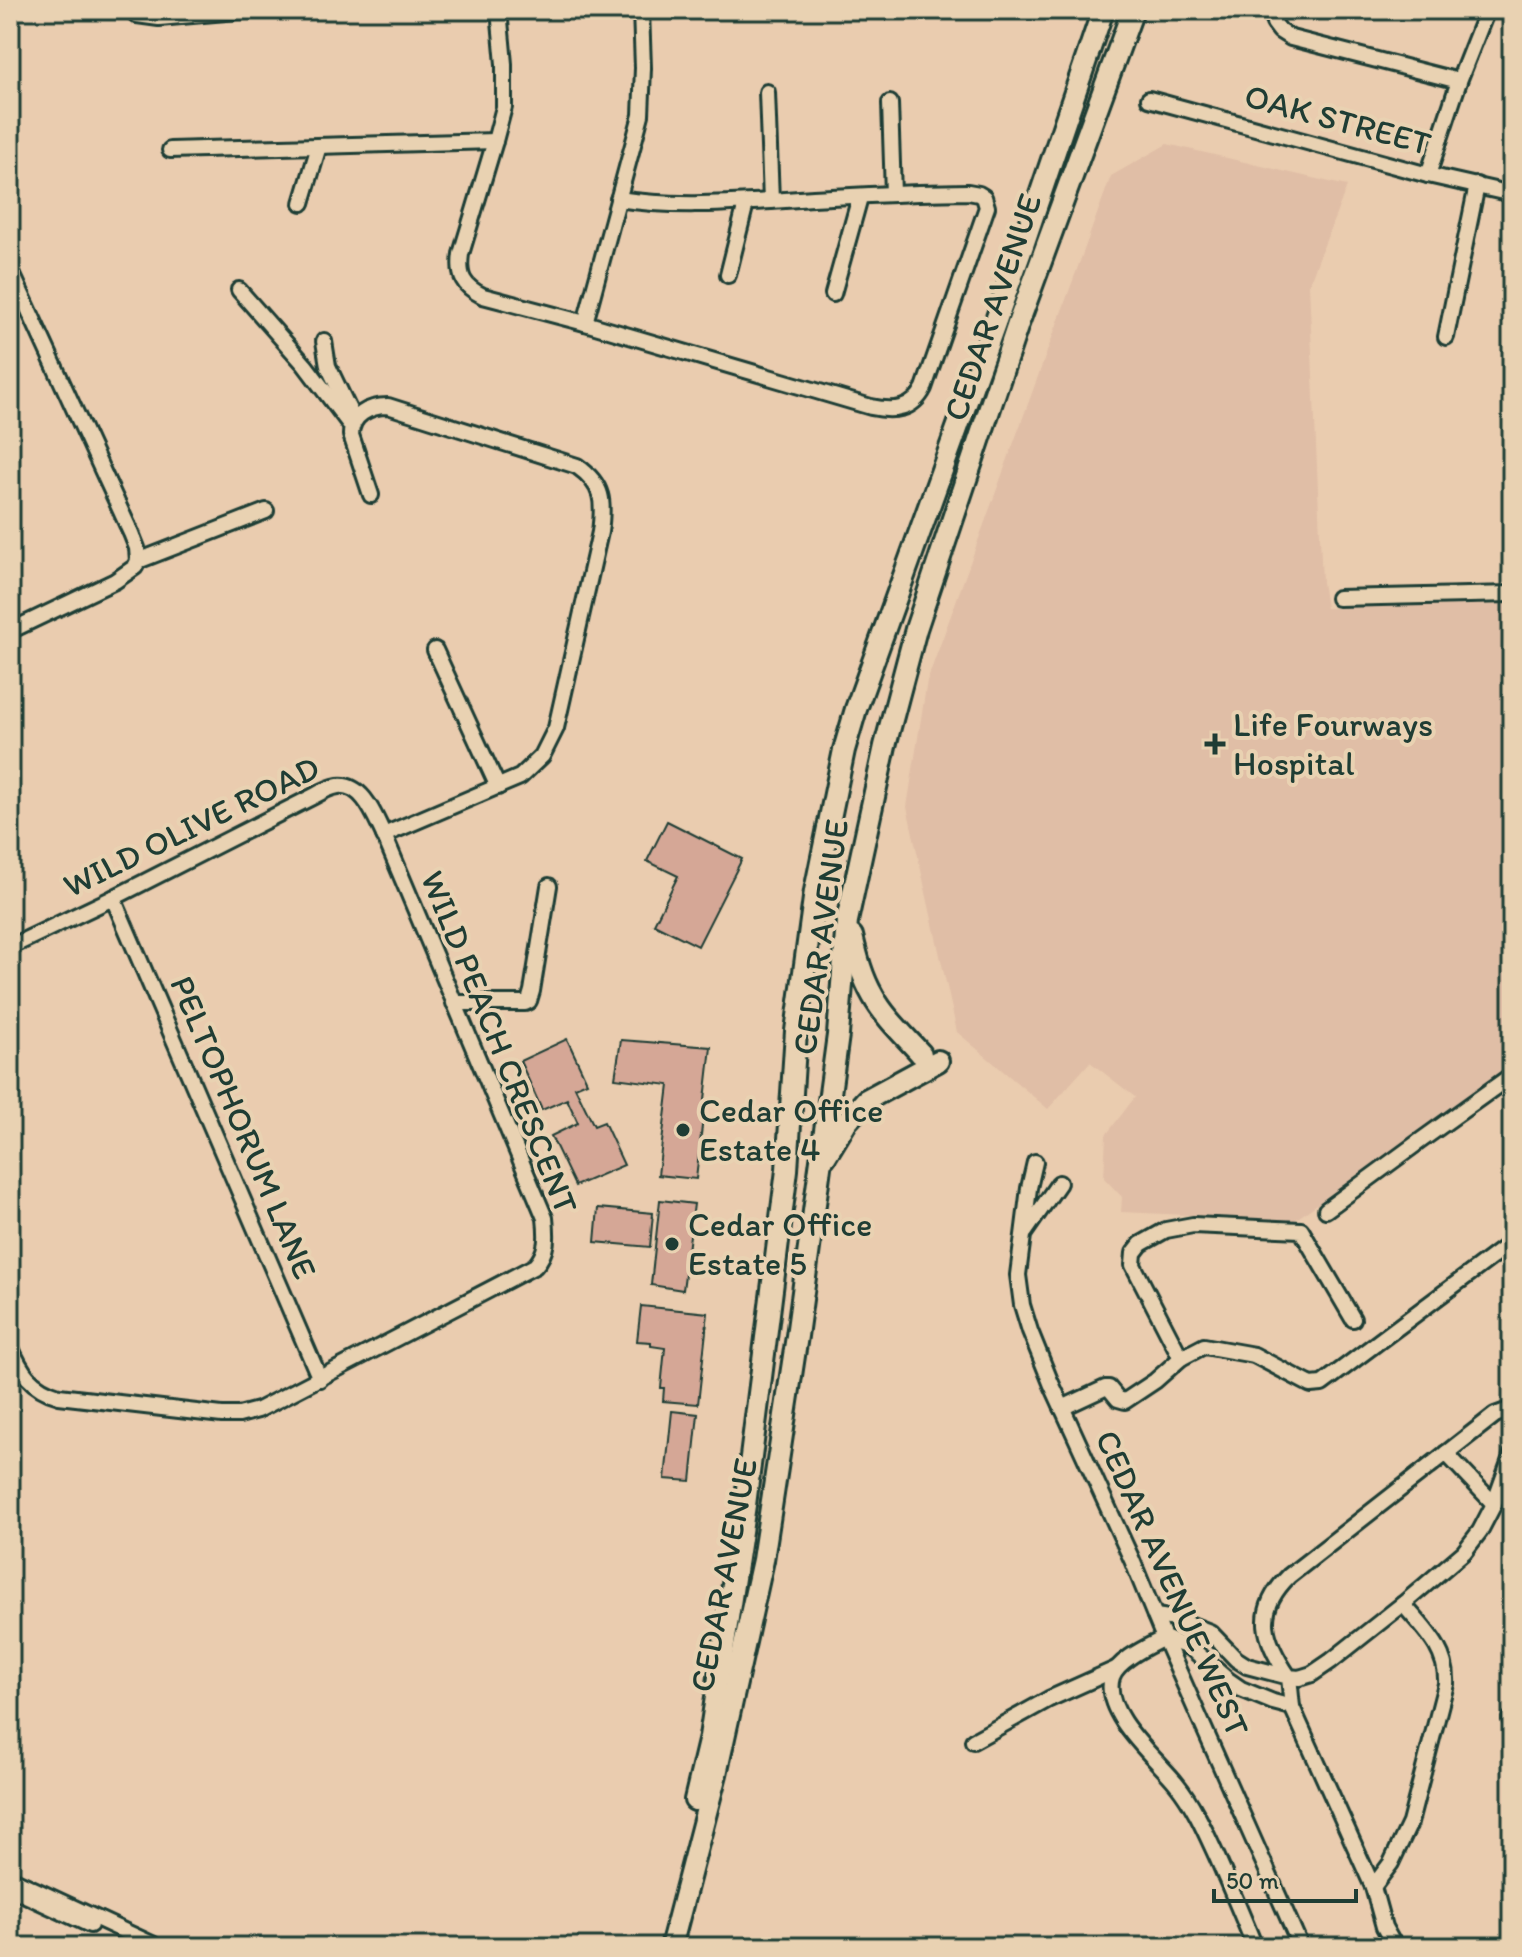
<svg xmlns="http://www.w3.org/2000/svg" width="1522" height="1957" font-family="Itim,sans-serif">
<rect width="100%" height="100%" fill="#eaccaf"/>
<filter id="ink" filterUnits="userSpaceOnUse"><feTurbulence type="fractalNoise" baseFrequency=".0125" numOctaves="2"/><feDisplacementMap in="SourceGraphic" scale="16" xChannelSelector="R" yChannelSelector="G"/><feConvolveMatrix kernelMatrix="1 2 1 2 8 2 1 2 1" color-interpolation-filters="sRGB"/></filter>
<g filter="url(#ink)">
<path fill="#e0bea6" d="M1167,144l180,42 -38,98 13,298 4,26 186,-4v460l-217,156 -174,-8 1,-15 -18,-19 2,-43 29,-38 -45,-35 -42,47 -91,-77 -50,-225 20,-126 184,-505z"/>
<g fill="#d5a796" stroke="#1f3d34" stroke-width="2">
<path d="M973,10h27l-3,9z"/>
<path d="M667,821l75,38 -44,87 -44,-22 24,-48 -31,-15z"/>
<path d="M567,1039l20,43 -12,5 19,39 10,-4 20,43 -49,21 -24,-50 27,-13 -11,-24 -25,11 -22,-49z"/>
<path d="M621,1040l90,7 -15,132 -38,-4 11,-90 -54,-7z"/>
<path d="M660,1200l34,4 -11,86 -32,-5z"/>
<path d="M598,1208l55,5 -3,34 -55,-5z"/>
<path d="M641,1306l67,7 -10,91 -35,-3 1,-13h-3l4,-40 -14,-2v-4l-14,-1z"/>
<path d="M672,1411l26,3 -7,67 -26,-2z"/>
</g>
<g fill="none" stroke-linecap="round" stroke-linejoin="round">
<defs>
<g id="street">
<path d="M131,10l6,5 22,3 89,-8"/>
<path d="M499,10l5,54v43l-9,34 -34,113c-3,22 2,32 22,42l102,27 286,84c23,5 42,3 53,-19l63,-181 -3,-10 -5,-3 -11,-2c-66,1 -131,4 -197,9 -51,3 -102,6 -153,-2"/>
<path d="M1276,10l-2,13 6,8 11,7 168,43"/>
<path d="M767,92l4,109"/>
<path d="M1149,99l279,76 84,19"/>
<path d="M890,103l3,91"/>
<path d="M170,150l325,-9"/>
<path d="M1428,175l31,-94 28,-71"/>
<path d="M302,203l17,-57"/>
<path d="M10,269l121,264 6,15 1,13"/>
<path d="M728,275l18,-72"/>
<path d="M239,290l66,75 46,61"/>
<path d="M833,294l27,-97"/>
<path d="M585,323l56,-208 2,-47 -2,-58"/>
<path d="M1446,337l31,-152"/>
<path d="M324,341l4,25 24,50"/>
<path d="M371,495l-20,-60c0,-20 18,-29 37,-29l189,60c27,19 27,36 23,66l-44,196 -14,28 -22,21 -136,58"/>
<path d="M138,561l128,-50"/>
<path d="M1338,598l174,-4"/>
<path d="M10,631l105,-50 20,-14 3,-6"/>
<path d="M435,650l63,137"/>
<path d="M113,898l207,481"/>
<path d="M10,947l103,-49 201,-102c7,-4 16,-9 24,-10 25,-3 37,31 46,49l161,383c2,18 3,34 -10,48l-277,144 -19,5h-17l-163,-19c-28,-8 -38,-24 -49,-50"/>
<path d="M454,1003h71l4,-2 3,-10 17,-105"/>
<path d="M1035,1162l-6,26 -11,87 4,30 8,26 21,52 81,177 32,78 137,309"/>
<path d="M1326,1210l94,-69 92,-66"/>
<path d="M1025,1232l34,-49"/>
<path d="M1181,1358l-48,-93 1,-12 7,-9 25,-14 27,-5 108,5 52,89"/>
<path d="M1062,1408l43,-20h4l9,11 7,2 30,-20 26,-23 23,-12 50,9 57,30 11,-1 190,-142"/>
<path d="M1512,1413l-6,-2 -11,4 -206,161c-36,35 -25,64 0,101l10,1 13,-4 19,-13 72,-57 61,-52 16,-21 14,-27 18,-50"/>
<path d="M1446,1453l48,51"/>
<path d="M1155,1616l21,3 34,13 26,27 11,7 42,11 3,30 81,180 18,-24 19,-40 36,-139c2,-34 -22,-55 -43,-80"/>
<path d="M1510,1719l2,3"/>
<path d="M973,1741l76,-42 67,-30"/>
<path d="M10,1878l142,66 3,3"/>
<path d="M1373,1887l11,40 11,20"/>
<path d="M10,1888l80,37"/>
<path d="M1255,1947c-12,-30 -25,-60 -38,-90 -12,-26 -23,-52 -41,-74 -20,-25 -75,-70 -64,-106 5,-17 37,-31 52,-39l27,10 37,32 13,9 32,13 19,5"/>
</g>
<g id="secondary">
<path d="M852,936c5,21 10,41 21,60 12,22 32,40 48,58"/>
<path d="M825,1157l22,-36 19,-21 72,-39"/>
<path d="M695,1800l15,-63 35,-232 42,-335 9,-139 19,-140 29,-141 12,-41 165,-458 82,-241"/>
<path d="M671,1947l45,-173 47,-214 34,-224 41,-301 9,-114 38,-175 31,-117 102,-305 115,-314"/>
</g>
</defs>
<use href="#street" stroke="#1f3d34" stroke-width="20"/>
<use href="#secondary" stroke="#1f3d34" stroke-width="26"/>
<use href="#street" stroke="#e9d2b2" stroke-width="14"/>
<use href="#secondary" stroke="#e9d2b2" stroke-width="20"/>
</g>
</g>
<g fill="#1f3d34" stroke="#e9d2b2" stroke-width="3">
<path d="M1211 732h8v8h8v8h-8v8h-8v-8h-8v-8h8z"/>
<circle cx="683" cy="1130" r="8"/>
<circle cx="672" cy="1244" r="8"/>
</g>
<g text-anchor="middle" stroke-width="8" stroke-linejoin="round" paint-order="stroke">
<g font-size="34" fill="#1f3d34" stroke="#e9d2b2">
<text transform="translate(1338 119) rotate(15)" y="12">OAK STREET</text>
<text transform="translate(992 307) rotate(-71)" y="12">CEDAR AVENUE</text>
<text transform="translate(191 826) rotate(-26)" y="12">WILD OLIVE ROAD</text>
<text transform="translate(820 937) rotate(-82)" y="12">CEDAR AVENUE</text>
<text transform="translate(500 1042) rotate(68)" y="12">WILD PEACH CRESCENT</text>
<text transform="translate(244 1127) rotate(67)" y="12">PELTOPHORUM LANE</text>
<text transform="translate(723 1575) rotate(-79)" y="12">CEDAR AVENUE</text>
<text transform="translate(1173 1583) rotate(66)" y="12">CEDAR AVENUE WEST</text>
</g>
<g font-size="34" fill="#1f3d34" stroke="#e9d2b2" text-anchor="start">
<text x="1233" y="736">Life Fourways<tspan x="1233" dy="39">Hospital</tspan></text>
<text x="699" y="1122">Cedar Office<tspan x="699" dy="39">Estate 4</tspan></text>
<text x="688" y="1236">Cedar Office<tspan x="688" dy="39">Estate 5</tspan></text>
</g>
</g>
<rect width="1522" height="1957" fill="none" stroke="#e9d2b2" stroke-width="40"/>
<rect x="20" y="20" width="1482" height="1917" fill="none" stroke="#1f3d34" stroke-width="3" filter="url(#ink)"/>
<path d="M1214 1889v12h142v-12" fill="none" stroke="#1f3d34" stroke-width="4"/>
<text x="1226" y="1889" font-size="24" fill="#1f3d34" stroke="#e9d2b2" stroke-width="6" paint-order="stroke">50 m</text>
</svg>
